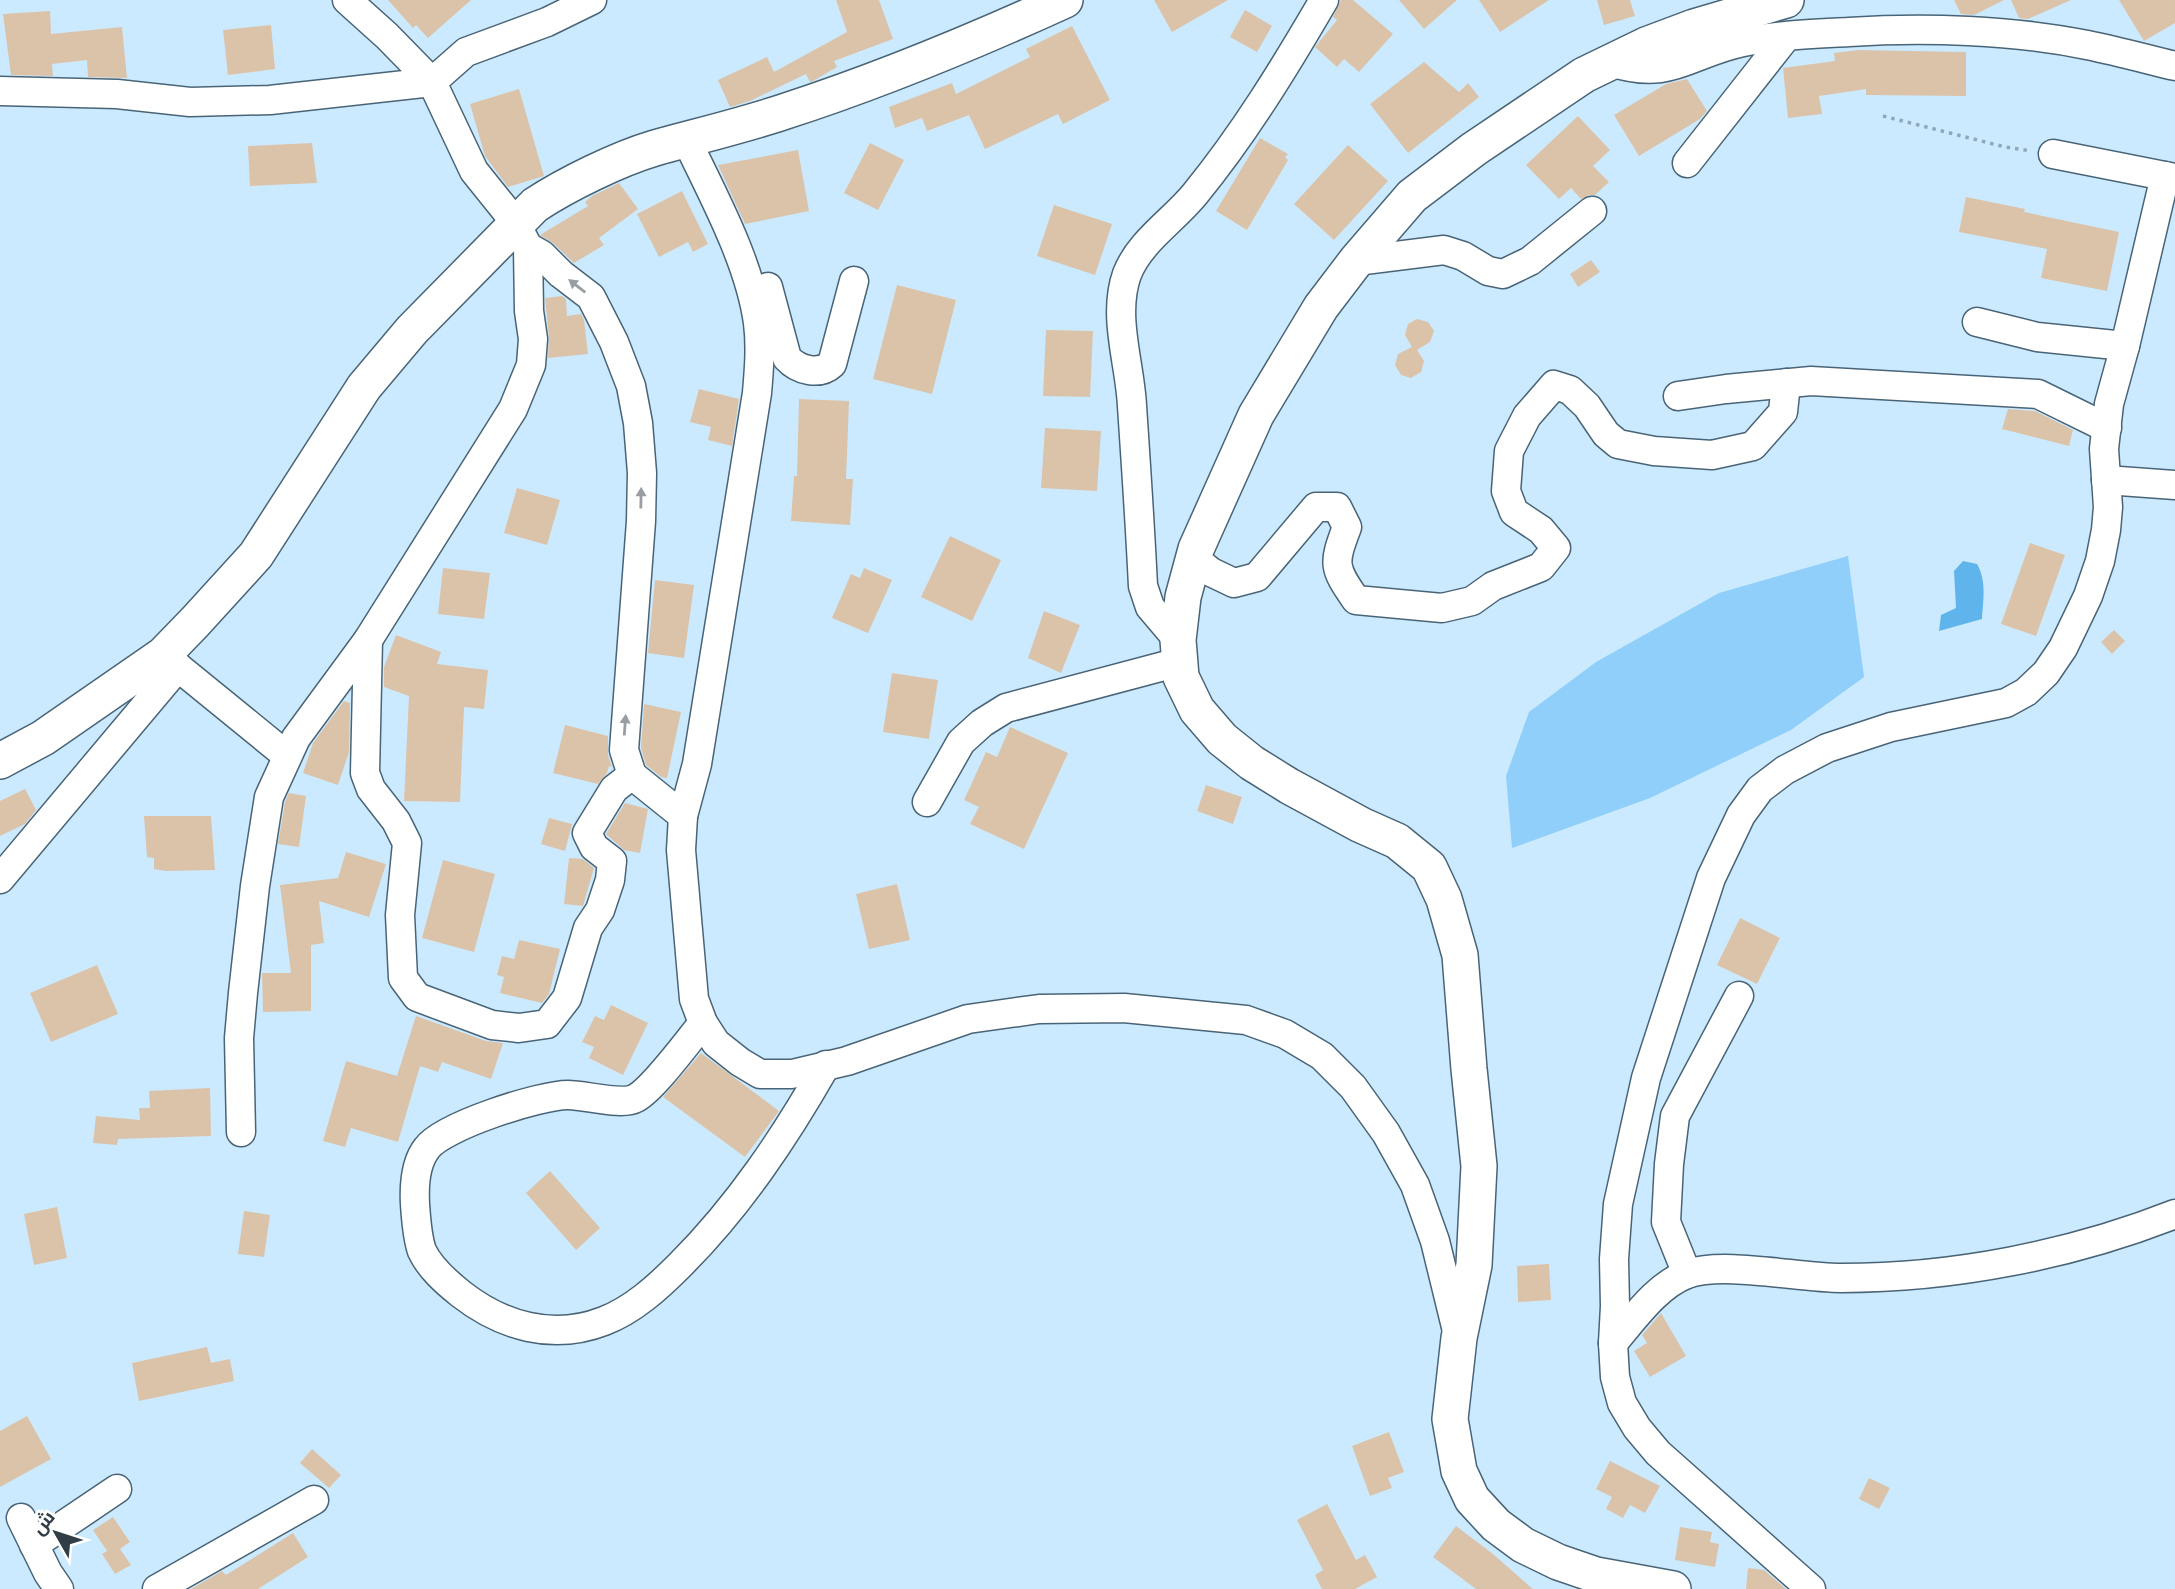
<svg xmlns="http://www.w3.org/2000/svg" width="2175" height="1589" font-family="'Titillium Web',Cairo,sans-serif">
<rect width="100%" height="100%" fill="#cceaff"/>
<path fill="#90cffa" d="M1848,556l16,121 -73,53 -141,68 -138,50 -6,-72 23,-64 67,-50 123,-69z"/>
<path fill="#5fb5eb" d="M1963,561l14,3c10,17 6,37 5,55l-43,12 2,-16 15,-7 -2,-37z"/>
<g fill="#dbc3aa">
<path d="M388,0h83l-43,38 -12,-13 -3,3z"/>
<path d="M836,0h43l14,39 -59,22 3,6 -24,14 -3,1 -4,-8 -56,27 -20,6 -12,-27 49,-23 7,15 73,-40z"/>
<path d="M1154,0h74l-56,32z"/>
<path d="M1341,0h12l40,34 -34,38 -15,-13 -7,8 -22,-20 22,-27 -4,-3z"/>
<path d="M1399,0h58l-33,29z"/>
<path d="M1479,0h70l-49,32z"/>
<path d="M1597,0h33l5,16 -31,9z"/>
<path d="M1954,0h50l-30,15 -13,-1z"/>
<path d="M2011,0h60l-43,19 -9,-1z"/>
<path d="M2119,0h56v23l-31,18z"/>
<path d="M1245,10l27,16 -15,26 -27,-15z"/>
<path d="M50,11l1,23 71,-7 5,51 -39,-1 -1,-17 -35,4 1,12 -42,-1 -8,-61z"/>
<path d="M271,25l4,44 -47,6 -5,-45z"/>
<path d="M1072,26l38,74 -47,24 -5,-10 -73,35 -16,-34 -42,16 -5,-13 -27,10 -6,-21 63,-24 4,11 74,-37 -4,-8z"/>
<path d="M1858,50l108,2v44l-100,-1v-6l-47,7 3,18 -34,4 -5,-50 52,-7 -1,-8z"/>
<path d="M1424,62l35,30 9,-9 11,14 -71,56 -38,-49z"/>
<path d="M1687,79l20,32 -7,8 -61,37 -25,-41 52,-31z"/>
<path d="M519,89l25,87 -36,11 -23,-31 -15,-52z"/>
<path d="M1578,116l32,34 -17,16 16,16 -14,13h-6l-8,4 -10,-11 -12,11 -33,-34z"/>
<path d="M1260,138l28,16 -3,3 3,3 -41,70 -31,-19z"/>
<path d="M312,143l5,40 -67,3 -2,-40z"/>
<path d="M870,143l34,17 -26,50 -34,-17z"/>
<path d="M1348,145l40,36 -54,59 -40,-36z"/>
<path d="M798,150l11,61 -64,13 -27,-59z"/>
<path d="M619,183l19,26 -39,29 5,7 -30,18 -21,-20 -13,-8 48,-29 -3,-4 7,-6z"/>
<path d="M682,191l26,53 -15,8 -5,-10 -29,15 -22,-43z"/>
<path d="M1966,197l59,12 -1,3 95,20 -12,59 -66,-13 6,-29 -88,-17z"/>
<path d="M1054,205l58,19 -17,51 -58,-19z"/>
<path d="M1591,260l9,12 -22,15 -8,-13z"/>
<path d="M897,285l59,15 -24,94 -59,-15z"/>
<path d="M562,296l4,3 1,17 14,-2 3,6 4,34 -40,4 1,-21 -4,-39z"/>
<path d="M1417,319l11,3 6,9 -4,11 -13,8 7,11 -3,11 -10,6 -10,-3 -6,-10 3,-11 14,-7 -7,-12 3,-11z"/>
<path d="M1046,330l47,1 -3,66 -47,-1z"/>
<path d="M699,389l40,10 -7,47 -24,-6 3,-13 -21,-5z"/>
<path d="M799,399l50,2 -3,78h7l-3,46 -59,-4 3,-45h3z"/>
<path d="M2008,409l27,2 38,19 -4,16 -67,-17z"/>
<path d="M1045,428l56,3 -4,60 -56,-3z"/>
<path d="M517,488l43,12 -13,45 -43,-12z"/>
<path d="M950,536l51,24 -29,61 -51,-24z"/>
<path d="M2030,543l35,12 -29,81 -35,-12z"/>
<path d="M443,568l47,5 -6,46 -46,-5z"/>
<path d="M864,568l28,12 -24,53 -36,-15 19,-44 9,4z"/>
<path d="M655,580l39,5 -10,73 -36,-5z"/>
<path d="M1044,611l36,14 -19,48 -33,-15z"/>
<path d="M2114,630l11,11 -13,13 -11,-12z"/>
<path d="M396,635l45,17 -4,12 51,6 -4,39 -20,-2 -4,95 -56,-1 5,-105 -25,-9v-20z"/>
<path d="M892,673l46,7 -9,59 -46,-7z"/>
<path d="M344,701l6,2 -1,49 -11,33 -35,-12 10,-30z"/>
<path d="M644,704l37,8 -14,66 -6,-1 -15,-12 -5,-17z"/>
<path d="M565,725l43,11v19l4,12 -3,-1 -2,7 -9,11 -45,-11z"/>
<path d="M1010,727l58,26 -44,96 -54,-25 9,-17 -15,-7 22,-48 11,5z"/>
<path d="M1206,785l36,12 -9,27 -36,-13z"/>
<path d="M25,789l11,21 -11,14 -25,12v-35z"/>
<path d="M289,793l17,3 -7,51 -21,-3 7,-42z"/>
<path d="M625,803l23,6 -8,44 -16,-3 -18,-16z"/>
<path d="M144,816h67l4,54 -49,1 -12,-2v-11l-7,-1z"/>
<path d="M549,818l23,6 -7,27 -24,-7z"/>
<path d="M346,852l40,12 -17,53 -50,-16 5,42 -13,2v66l-48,1 -1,-39h29l-11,-88 58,-7z"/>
<path d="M569,858l14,1 11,9 -11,38 -19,-2z"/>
<path d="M443,860l52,14 -21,78 -52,-14z"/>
<path d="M897,884l13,56 -41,9 -13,-55z"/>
<path d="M1740,918l40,20 -23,46 -40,-19z"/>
<path d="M519,940l41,9 -11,45 -7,9 -42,-10 4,-16 -7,-2 5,-19 12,3z"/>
<path d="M97,965l21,49 -67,28 -21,-49z"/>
<path d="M611,1005l37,18 -25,52 -34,-17 5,-11 -12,-5 13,-26 9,4z"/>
<path d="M416,1016l70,25 17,2 -12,36 -49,-17 -4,10 -18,-6 -22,76 -47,-14 -6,19 -22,-6 23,-80 51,15z"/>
<path d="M701,1053l78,58 -34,46 -82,-60z"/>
<path d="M210,1088l1,48 -93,3 -1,6 -24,-2 3,-27 44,4 -1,-12h11l-1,-17z"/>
<path d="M550,1171l50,57 -24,22 -50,-57z"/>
<path d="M57,1207l10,51 -33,7 -10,-51z"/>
<path d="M244,1211l26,4 -6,42 -26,-3z"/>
<path d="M1549,1264l2,36 -33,2 -1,-36z"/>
<path d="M1661,1313l25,43 -36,21 -16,-26 13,-8 -5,-8z"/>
<path d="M207,1347l4,16 19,-4 4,22 -95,20 -7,-38z"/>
<path d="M27,1416l24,43 -51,28v-56z"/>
<path d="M1389,1432l15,40 -16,6 4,10 -22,8 -18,-50z"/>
<path d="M312,1449l29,26 -12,13 -29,-25z"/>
<path d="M1610,1461l50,25 -15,27 -15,-8 -7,13 -17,-9 6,-12 -16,-8z"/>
<path d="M1869,1478l21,10 -11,21 -20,-10z"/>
<path d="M1327,1504l29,56 9,-5 12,22 -22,12h-33l-7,-14 8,-5 -26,-50z"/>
<path d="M113,1517l17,25 -10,7 11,16 -16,9 -13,-20 5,-3 -14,-21z"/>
<path d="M1456,1526l37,28 40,35h-57l-43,-32z"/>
<path d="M1680,1527l32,5 -2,10 9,2 -4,23 -40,-7z"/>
<path d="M293,1533l15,24 -50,32h-67l31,-18 4,4z"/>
<path d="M1748,1568l16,2 22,19h-40z"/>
</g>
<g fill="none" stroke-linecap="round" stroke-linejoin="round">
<defs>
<g id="minor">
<path d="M347,0l40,36 45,46 42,89 41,51 13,25 14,8 19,19 30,23 23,45 17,44 7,37 4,50 -1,48 -17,229 8,25 51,41"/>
<path d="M1611,62c60,20 78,-9 132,-20 35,-7 71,-8 106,-10 76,-5 164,-2 238,13 30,6 59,14 88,21"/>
<path d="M0,91l117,3 73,8 80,-2 162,-18 34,-30 81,-30 45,-22"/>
<path d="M687,141c26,54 63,122 71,182 3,23 1,47 -1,70l-60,371 -14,52 -2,34 13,149 9,24 13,20 24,19 20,12h32l55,-13 121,-42 71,-10 85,-1 122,12 39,14 37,22 31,31 33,46 29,52 20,56 23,94"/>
<path d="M2053,154l122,24"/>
<path d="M1687,163l99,-126"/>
<path d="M1356,261l88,-11 19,6 25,15 15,3 27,-13 62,-50"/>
<path d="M768,287l19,71c11,12 32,18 45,6l22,-83"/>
<path d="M1977,322l60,15 88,9"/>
<path d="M1678,396l48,-7 85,-8 227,13 69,34"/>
<path d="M2106,480l69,5"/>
<path d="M1194,558l17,14 23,11 23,-6 59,-70h21l10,20c-14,37 -14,40 9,73l86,8 30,-7 21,-15 48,-19 15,-19 -15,-18 -27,-18 -8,-21 3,-40 18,-35 27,-31 16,5 17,16 19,28 12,10 36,7 58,4 41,-9 30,-34 3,-29"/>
<path d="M368,640l-3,133 6,16 25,32 11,22 -7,72 3,63 14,19 75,28 27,3 28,-4 20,-26 21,-70 12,-18 10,-30 2,-19 -18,-14 -7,-14 27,-44 18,-14"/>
<path d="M1178,640l-28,-33 -7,-21c-3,-61 -7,-121 -11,-180 -2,-43 -20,-90 -5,-132 13,-33 46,-53 68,-80 49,-60 90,-127 129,-194"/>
<path d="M178,667l108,88"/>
<path d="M927,802l34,-60 21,-19 24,-15 173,-46"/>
<path d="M0,879l178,-212 -15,-12"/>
<path d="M703,1023c-15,18 -49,65 -67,75 -14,8 -50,-3 -68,-3 -28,0 -125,31 -141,53 -12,15 -13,37 -12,56 1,14 2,33 7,47 8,17 24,31 39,43 41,32 92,47 143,27 29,-11 54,-34 76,-56 59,-59 105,-128 146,-200"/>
<path d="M241,1132l-2,-94 4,-45 12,-107 14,-89 27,-59 72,-98 145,-231 18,-44 2,-26 -4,-28 -1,-64"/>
<path d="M1687,1274l-21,-52 3,-58 6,-48 64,-120"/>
<path d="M1613,1343c21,-24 43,-57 74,-69 37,-13 112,4 154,4 112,0 230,-23 334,-64"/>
<path d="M21,1518l27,55 11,16"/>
<path d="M34,1545l83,-56"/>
<path d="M157,1589l157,-89"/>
<path d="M1811,1589l-153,-136 -21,-25 -15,-25 -7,-26 -2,-34 2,-37 -1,-47 4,-55 28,-126 65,-200 30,-63 19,-26 25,-19 42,-22 64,-21 115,-24 20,-11 20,-19 17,-25 25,-52 12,-35 6,-31 2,-23 -4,-58 5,-45 16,-58 40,-170"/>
</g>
<g id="major">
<path d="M0,761l43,-23 120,-83 32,-33 61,-67 108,-168 48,-57 123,-125c32,-21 83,-46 120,-57 43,-12 86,-22 128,-36 96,-31 190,-70 282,-112"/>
<path d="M1673,1589l-77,-14 -38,-13 -35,-17 -27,-20 -24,-26 -13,-28 -9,-52 9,-81 15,-73 5,-99 -10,-97 -9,-114 -16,-56 -15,-32 -32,-26 -36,-16 -72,-39 -37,-23 -30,-24 -25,-29 -16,-33 -3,-37 5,-43 13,-48 60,-134 65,-108 35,-46 56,-65 62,-47 110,-74 62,-30 48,-18 92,-27"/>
</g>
</defs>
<use href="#minor" stroke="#496476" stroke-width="31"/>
<use href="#major" stroke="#496476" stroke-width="38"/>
<path stroke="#90a7b8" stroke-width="3.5" stroke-dasharray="3.5 5" stroke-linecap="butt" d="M1883,116l122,31 26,4"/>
<use href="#minor" stroke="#fff" stroke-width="28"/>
<use href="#major" stroke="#fff" stroke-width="35"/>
</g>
<defs><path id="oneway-solid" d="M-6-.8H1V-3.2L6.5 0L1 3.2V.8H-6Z" transform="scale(1.75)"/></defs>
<g fill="#989ea3">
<use href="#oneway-solid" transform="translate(577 286) rotate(-142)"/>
<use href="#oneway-solid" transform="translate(641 498) rotate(-89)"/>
<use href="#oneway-solid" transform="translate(625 725) rotate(-86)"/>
</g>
<g transform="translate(56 1533) rotate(309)" stroke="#ffffff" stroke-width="5" paint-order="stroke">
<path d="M0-5L12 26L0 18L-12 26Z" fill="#323e47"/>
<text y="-10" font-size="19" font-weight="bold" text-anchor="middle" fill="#323e47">ش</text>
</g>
</svg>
